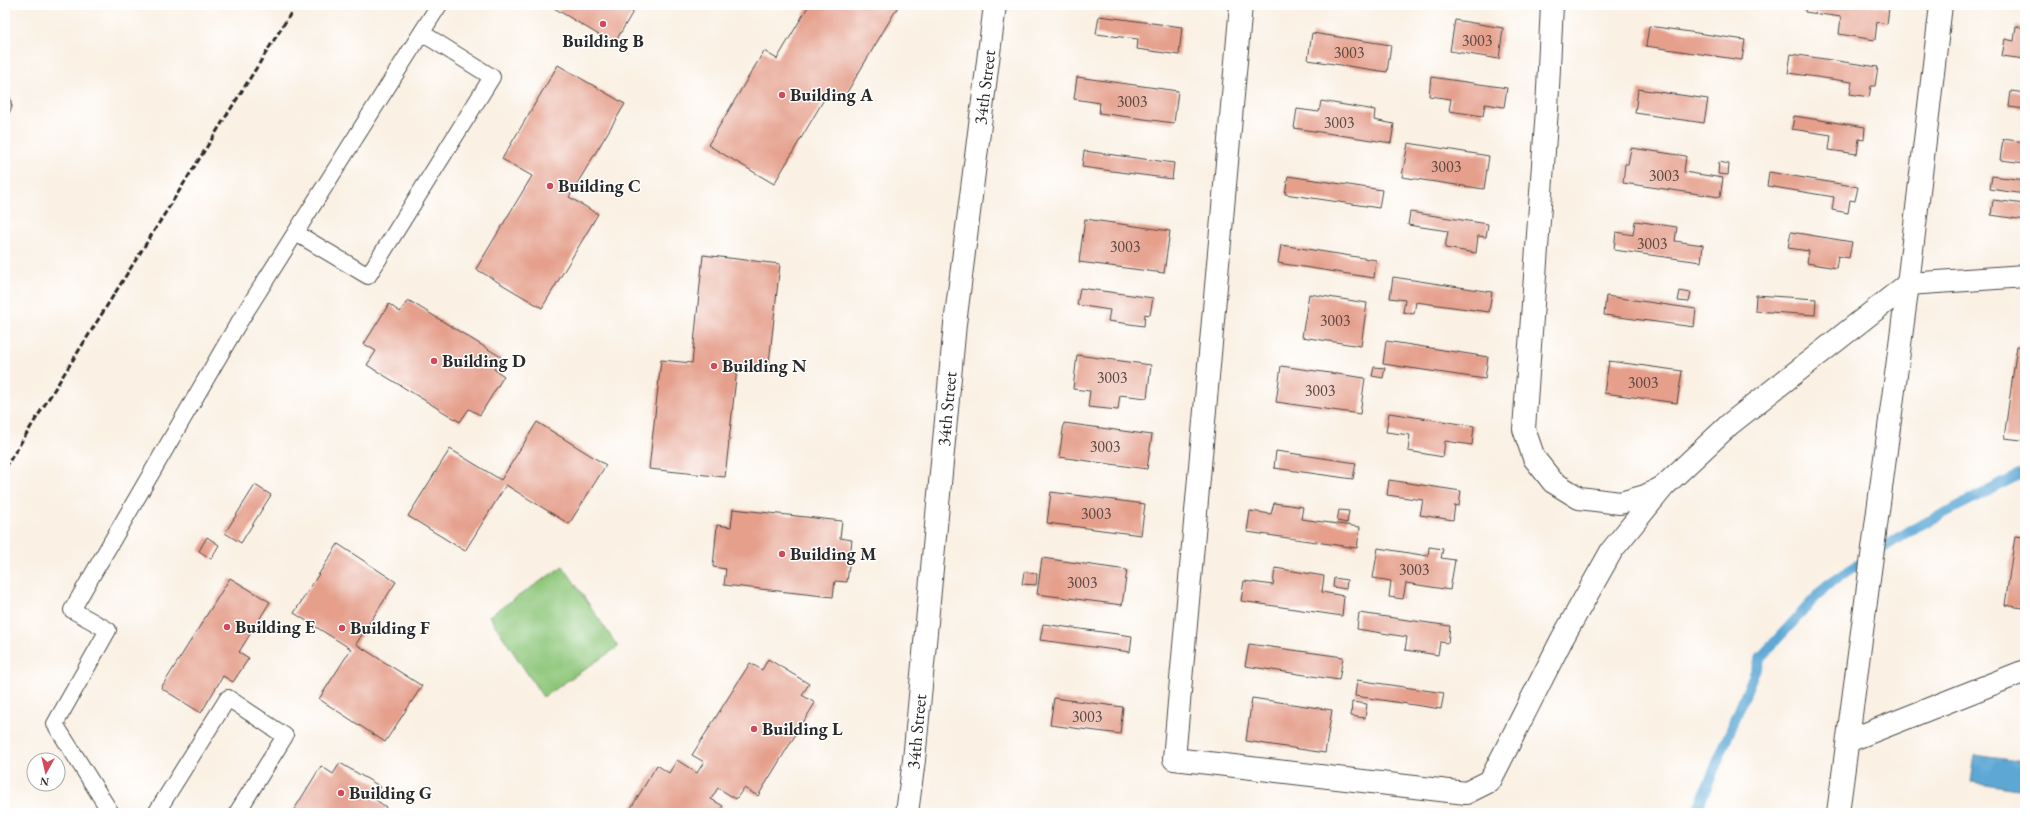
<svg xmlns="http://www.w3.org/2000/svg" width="2030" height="818" font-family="'EB Garamond',serif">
<rect width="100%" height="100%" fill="#fff"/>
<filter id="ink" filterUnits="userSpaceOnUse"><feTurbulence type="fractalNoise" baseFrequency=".025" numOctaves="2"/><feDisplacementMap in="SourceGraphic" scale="8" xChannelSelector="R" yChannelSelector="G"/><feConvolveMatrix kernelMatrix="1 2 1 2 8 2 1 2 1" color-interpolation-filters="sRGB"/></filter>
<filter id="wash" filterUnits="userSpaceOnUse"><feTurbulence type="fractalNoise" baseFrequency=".012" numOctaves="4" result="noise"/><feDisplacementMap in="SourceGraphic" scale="16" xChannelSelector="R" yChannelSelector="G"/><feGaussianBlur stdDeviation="0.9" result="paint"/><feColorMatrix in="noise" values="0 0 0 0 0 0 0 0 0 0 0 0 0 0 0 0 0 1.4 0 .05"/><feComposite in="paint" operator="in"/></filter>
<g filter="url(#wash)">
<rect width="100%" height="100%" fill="#faf0e3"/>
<path fill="#8dc679" stroke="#5c7852" d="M563,566l55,81 -75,50 -54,-81z"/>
<path fill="#5ca7d4" stroke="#446980" d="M1975,755l50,7v28l-54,-8z"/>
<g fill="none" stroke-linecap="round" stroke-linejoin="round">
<path stroke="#5ca7d4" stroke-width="10" d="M1696,813l65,-156 66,-72 82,-54 116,-59"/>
</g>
<g id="blocks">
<g fill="#e59f8b">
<path d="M549,5h88l-23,39z"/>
<path d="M809,5h90l-56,94 -14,-8 -55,93 -66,-39 56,-94 13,8z"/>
<path d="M1806,5h66l17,3 -2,16 -10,-2 -2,18 -36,-6 2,-17 -36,-5z"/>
<path d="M1099,16l83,11 -3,28 -42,-6 1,-10 -42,-5z"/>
<path d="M1455,20l48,8 -4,31 -49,-8z"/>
<path d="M1649,26l96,14 -3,20 -96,-14z"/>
<path d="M2016,26l9,2v31l-23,-3 3,-17 9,2z"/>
<path d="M1312,33l79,12 -4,27 -79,-12z"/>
<path d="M1791,54l87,13 -3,19h-4l-2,11 -19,-3 2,-12 -64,-9z"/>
<path d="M558,65l67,39 -56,93 29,17 -56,94 -66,-39 56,-93 -30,-17z"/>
<path d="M1077,77l101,14 -4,32 -75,-10 1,-10 -26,-4z"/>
<path d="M1431,77l76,11 -3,19 -19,-3 -2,12 -34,-5 2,-12 -22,-3z"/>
<path d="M1638,89l70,10 -4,24 -69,-10z"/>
<path d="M2011,91l14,2v16l-16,-2z"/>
<path d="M5,92l5,5 2,10 -7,14z"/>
<path d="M1321,101l54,9 -1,10 20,4 -3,19 -97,-15 3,-19 22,3z"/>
<path d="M1794,116l71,11 -1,13 -5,-1 -2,15 -28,-4 2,-15 -39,-6z"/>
<path d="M2003,139l22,3v21l-25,-3z"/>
<path d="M1408,143l81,13 -5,33 -82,-12z"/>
<path d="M1631,148l55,8 -2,16 39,6 -3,19 -97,-14 2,-19h3z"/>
<path d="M1084,151l90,12 -2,16 -90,-12z"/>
<path d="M1719,162l10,2 -1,11 -10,-1z"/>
<path d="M1769,172l89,15 -3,14 -5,-1 -2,13 -16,-3 2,-13 -67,-11z"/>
<path d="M1288,176l94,14 -3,18 -94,-14z"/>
<path d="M1992,176l33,4v14l-35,-5z"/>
<path d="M1993,200l32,4v16l-34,-5z"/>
<path d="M1410,212l78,12 -2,13 -8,-1 -2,17 -31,-5 3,-17 -40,-6z"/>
<path d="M1085,219l85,12 -6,42 -85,-11z"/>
<path d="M1635,221l42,6 -2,14 28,4 -2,17 -87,-12 2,-18 17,3z"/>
<path d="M1791,232l61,10 -3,16 -11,-2 -2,12 -29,-5 2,-12 -21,-3z"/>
<path d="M1281,245l95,15 -2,18 -96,-15z"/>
<path d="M703,255l77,9 -12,108 -31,-3 -12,108 -76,-8 12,-109 31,3z"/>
<path d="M1393,277l99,15 -3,20 -73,-10 -2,12 -11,-2 2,-12 -15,-2z"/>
<path d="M1080,288l73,10 -3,17 -5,-1 -1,12 -36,-5 2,-11 -33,-5z"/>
<path d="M1680,291l11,2 -2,9 -11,-1z"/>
<path d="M1309,294l58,9 -6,43 -59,-9z"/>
<path d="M1756,295l60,4 -1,16 -60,-4z"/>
<path d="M1606,296l90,13 -2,18 -90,-12z"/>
<path d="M408,300l93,57 -7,12 10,7 -24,39 -11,-6 -9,13 -93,-57 9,-14 -12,-7 25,-40 11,8z"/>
<path d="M1386,341l102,16 -3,22 -102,-15z"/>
<path d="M2017,346l8,1v77l-3,16 -18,-2z"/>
<path d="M1077,355l74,10 -4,33 -27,-3 -2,15 -30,-3 2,-16 -17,-2z"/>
<path d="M1609,361l73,10 -5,32 -73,-10z"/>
<path d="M1281,366l84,12 -5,36 -84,-12z"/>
<path d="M1374,367l11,1 -2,10 -11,-2z"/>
<path d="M1389,413l85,13 -2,19 -27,-4 -2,16 -35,-6 2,-16 -24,-3z"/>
<path d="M537,422l69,43 -37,59 -63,-39 -41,66 -57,-35 42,-67 51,31z"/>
<path d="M1064,423l88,12 -5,34 -88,-12z"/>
<path d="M1276,451l80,12 -3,16 -79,-11z"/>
<path d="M1389,480l72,11 -2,15 -4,-1 -2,15 -33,-5 3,-15 -36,-5z"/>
<path d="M255,485l16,10 -30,48 -16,-10z"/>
<path d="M1051,492l94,12 -4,31 -94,-12z"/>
<path d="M1274,503l29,4 -2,12 59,8 -3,21 -110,-16 3,-21 21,3z"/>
<path d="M733,509l109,12 -2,17 12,2 -5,42 -12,-1 -2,16 -109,-12 2,-16 -13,-2 4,-42 14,2z"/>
<path d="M1339,510l10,1 -2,12 -10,-2z"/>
<path d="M2015,536l10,1v47l-3,24 -17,-3z"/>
<path d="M207,537l12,8 -8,14 -12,-8z"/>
<path d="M338,544l58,38 -40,62 66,42 -37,56 -66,-43 32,-50 -57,-36z"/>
<path d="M1429,547l14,2 -2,9 14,2 -5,30 -44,-7 -3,16 -14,-2 2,-16 -18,-3 5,-30 50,8z"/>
<path d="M1042,558l85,12 -5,35 -85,-11z"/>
<path d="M1275,568l49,8 -2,16 22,4 -2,20 -101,-15 3,-20 29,4z"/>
<path d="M1024,572l13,2 -1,11 -14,-1z"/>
<path d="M230,578l40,24 -31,50 10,6 -16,24 -10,-6 -22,37 -40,-25z"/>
<path d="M1334,578l13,2 -1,9 -13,-2z"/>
<path d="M1359,613l91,13 -2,17 -8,-1 -2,13 -33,-5 2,-13 -50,-8z"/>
<path d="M1043,624l89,12 -2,16 -90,-12z"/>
<path d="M1249,644l94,13 -4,23 -94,-14z"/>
<path d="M768,659l41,25 -7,11 13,8 -57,93 -14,-8 -8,11 -18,-11 -7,11 12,7 -5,7h-90l29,-48 12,8 8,-13 20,13 7,-11 -12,-7 58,-92 12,7z"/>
<path d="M1357,680l87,13 -3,16 -86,-13z"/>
<path d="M1054,698l69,9 -3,27 -70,-9z"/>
<path d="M1252,698l80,12 -7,43 -79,-12z"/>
<path d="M1352,702l15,2 -2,14 -14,-2z"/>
<path d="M340,763l41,24 -8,11 13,9 -3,6h-91l29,-47 12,8z"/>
</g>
</g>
</g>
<g filter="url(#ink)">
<use href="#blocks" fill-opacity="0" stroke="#4a4947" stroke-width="1"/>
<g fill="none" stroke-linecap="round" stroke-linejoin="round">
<defs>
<g id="lane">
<path d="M296,233l72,43 124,-199 -70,-44"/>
<path d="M111,813l-56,-89 53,-94 -36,-20 164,-283 203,-322"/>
<path d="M156,813l72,-115 57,38 -48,77"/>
</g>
<g id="street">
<path d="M1241,5l-67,754 292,34 24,-12 72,-142 50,-89 52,-64 66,-62 178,-140 117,-8"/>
<path d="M1552,5l-5,104 -23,320 10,29 19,24 26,16 41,5 25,-7 16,-8"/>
<path d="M1848,741l177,-70"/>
<path id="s1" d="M907,813l7,-53 41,-436 40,-319"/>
<path d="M1838,813l70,-529 33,-279"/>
</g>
</defs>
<use href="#lane" stroke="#4a4947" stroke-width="18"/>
<use href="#street" stroke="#4a4947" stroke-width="24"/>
<use href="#lane" stroke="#fff" stroke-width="16"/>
<use href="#street" stroke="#fff" stroke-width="22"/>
<path stroke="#2b2b2b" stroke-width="3" stroke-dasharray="6 3" stroke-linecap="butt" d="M5,468l291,-463"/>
</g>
</g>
<g fill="#d1495b" stroke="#fff" stroke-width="1.5">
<circle cx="603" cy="24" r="4"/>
<circle cx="782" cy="95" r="4"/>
<circle cx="550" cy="186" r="4"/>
<circle cx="434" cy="361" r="4"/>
<circle cx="714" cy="366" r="4"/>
<circle cx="782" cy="554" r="4"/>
<circle cx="227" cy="627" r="4"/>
<circle cx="342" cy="628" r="4"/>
<circle cx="754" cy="729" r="4"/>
<circle cx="341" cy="793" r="4"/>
</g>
<g text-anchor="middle" stroke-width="3" stroke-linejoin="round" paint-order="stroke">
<g font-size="16" fill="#5a4843">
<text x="1477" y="46">3003</text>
<text x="1349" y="58">3003</text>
<text x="1132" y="107">3003</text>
<text x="1339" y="128">3003</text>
<text x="1446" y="172">3003</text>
<text x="1664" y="181">3003</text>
<text x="1652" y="249">3003</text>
<text x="1125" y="252">3003</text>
<text x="1335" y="326">3003</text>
<text x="1112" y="383">3003</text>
<text x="1643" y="388">3003</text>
<text x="1320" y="396">3003</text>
<text x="1105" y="452">3003</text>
<text x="1096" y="519">3003</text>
<text x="1414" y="575">3003</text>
<text x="1082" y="588">3003</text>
<text x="1087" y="722">3003</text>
</g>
<g font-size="18" font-weight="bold" fill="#2b2b2b" stroke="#fff" text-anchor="start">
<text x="603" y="47" text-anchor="middle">Building B</text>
<text x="790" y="101">Building A</text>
<text x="558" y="192">Building C</text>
<text x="442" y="367">Building D</text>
<text x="722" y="372">Building N</text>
<text x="790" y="560">Building M</text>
<text x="235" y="633">Building E</text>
<text x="350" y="634">Building F</text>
<text x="762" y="735">Building L</text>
<text x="349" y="799">Building G</text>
</g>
<g font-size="18" fill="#2b2b2b" stroke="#fff">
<text dy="6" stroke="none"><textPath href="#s1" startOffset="730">34th Street</textPath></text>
<text dy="6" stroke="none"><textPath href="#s1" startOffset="406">34th Street</textPath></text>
<text dy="6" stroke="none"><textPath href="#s1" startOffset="82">34th Street</textPath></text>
</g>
</g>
<rect width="2030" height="818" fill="none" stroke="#fff" stroke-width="20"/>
<g transform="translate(46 772) rotate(188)"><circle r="19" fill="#ffffff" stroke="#aaaaaa"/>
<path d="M0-3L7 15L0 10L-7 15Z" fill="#d1495b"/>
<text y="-6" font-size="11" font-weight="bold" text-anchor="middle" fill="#2b2b2b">N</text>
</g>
</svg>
